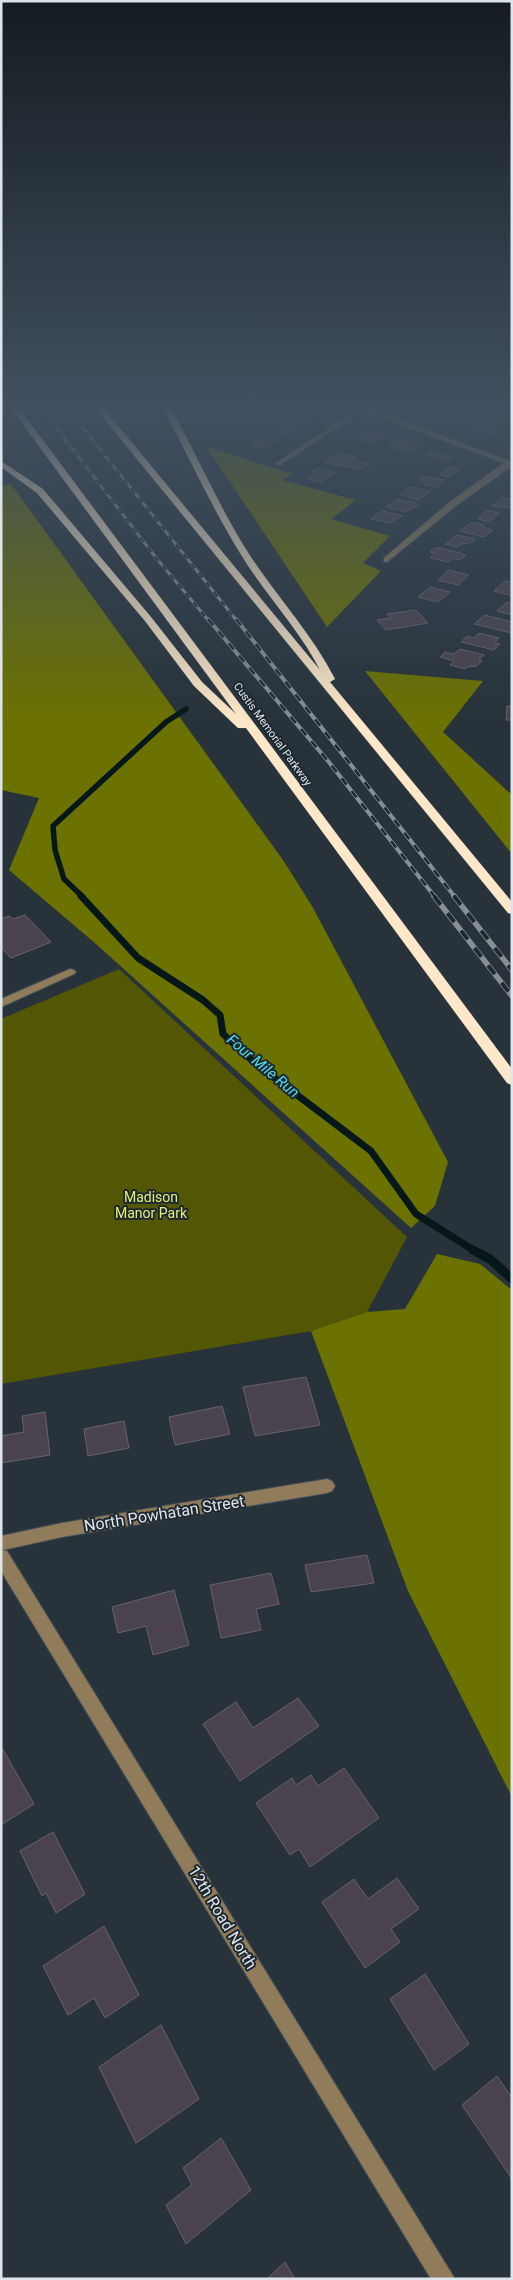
<svg xmlns="http://www.w3.org/2000/svg" width="513" height="2280" font-family="Roboto,sans-serif">
<rect width="100%" height="100%" fill="#27323a"/>
<path fill="#535703" d="M119,969l288,268 -40,75 -56,19 -310,53v-365z"/>
<g fill="#6c7200">
<path d="M206,446l86,28 -10,6 74,20 -25,19 59,17 -27,27 18,8 -54,56z"/>
<path d="M11,484l272,376 29,46 136,256 -13,44 -24,22 -315,-284 -87,-74 30,-72 -38,-8v-304z"/>
<path d="M365,671l118,10 -40,51 69,63v59z"/>
<path d="M437,1254l43,10 32,26v507l-104,-206 -97,-260 56,-19 38,-3z"/>
</g>
<g fill="none" stroke-linecap="round" stroke-linejoin="round">
<path stroke="#061719" stroke-width="5.5" d="M83,897l-19,-18 -9,-29 -2,-24 113,-104 20,-13"/>
<path stroke="#061719" stroke-width="7" d="M81,896l57,62 65,42 17,15 3,19 32,29 116,88 45,63 59,37"/>
<path stroke="#061719" stroke-width="9" d="M473,1250l17,9 22,20"/>
</g>
<g fill="#4a434e" stroke="#69626e">
<path d="M419,404h17l10,4 -14,4 -5,-1 -7,2 -11,-4z"/>
<path d="M306,409l15,4 -15,9 -18,-4z"/>
<path d="M449,415l10,4 4,-1 10,4 -15,5 -19,-9z"/>
<path d="M285,423l15,4 -9,6h-13l3,-2 -5,-1z"/>
<path d="M485,424l7,3 -5,1 12,5 -13,4 -18,-7z"/>
<path d="M371,430l16,4 -15,9 -13,-3 4,-3 -3,-1z"/>
<path d="M262,436l16,4 -17,8 -11,-5z"/>
<path d="M399,440l13,3 9,4 -13,5 -20,-5 10,-3 -4,-2z"/>
<path d="M433,451l18,7 -6,3 -19,-7z"/>
<path d="M337,453l19,4 -5,3 18,4 -7,5 -37,-6z"/>
<path d="M450,467l10,2 -10,8 -10,-2z"/>
<path d="M318,468l17,5 -15,9 -13,-4 9,-6 -4,-1z"/>
<path d="M425,476l20,4 -8,7 -12,-2 3,-3 -9,-2z"/>
<path d="M410,487l20,5 -13,8 -17,-6z"/>
<path d="M502,497l10,3v8l-20,-2z"/>
<path d="M397,499l19,4 2,2 -13,7 -19,-5z"/>
<path d="M487,510l12,3 -10,9 -11,-3z"/>
<path d="M382,511l21,5 -15,7 -17,-4z"/>
<path d="M472,522l12,3 -2,2 11,3 -9,7 -24,-6z"/>
<path d="M457,535l18,4 -6,5 -6,-1 -6,4 -12,-3z"/>
<path d="M435,548h6l25,7 -6,5 -7,-2 -5,4 -18,-4 5,-5 -5,-1z"/>
<path d="M449,570l20,5 -11,10 -20,-5z"/>
<path d="M506,581l6,1v14l-18,-5z"/>
<path d="M430,587l20,5 -12,10 -20,-5z"/>
<path d="M507,602l5,1v12l-15,-4z"/>
<path d="M416,610l12,13 -42,7 -9,-10 14,-2 -4,-4z"/>
<path d="M485,615l27,7v11l-38,-9z"/>
<path d="M479,633l20,5 -4,5 5,1 -6,6 -33,-8 6,-6 7,2z"/>
<path d="M460,649l24,6 -5,5 3,1 -5,5 -10,1 -2,2 -15,-4 4,-4 -14,-4 5,-5 9,2z"/>
<path d="M507,706h5v22l-1,-8h-5z"/>
<path d="M25,915l26,27 -40,16 -10,-11v-28l8,-3 4,3z"/>
<path d="M306,1377l14,48 -65,11 -12,-49z"/>
<path d="M222,1406l8,28 -55,11 -6,-28z"/>
<path d="M45,1412l5,43 -49,8v-27l23,-4 -2,-16z"/>
<path d="M124,1421l5,27 -41,8 -4,-27z"/>
<path d="M367,1555l7,28 -63,9 -6,-27z"/>
<path d="M271,1573l8,31 -23,5 5,21 -40,8 -11,-53z"/>
<path d="M174,1590l15,55 -36,10 -7,-29 -28,7 -6,-26z"/>
<path d="M298,1698l21,28 -79,55 -37,-57 33,-22 17,26z"/>
<path d="M2,1748l32,56 -33,21v-77z"/>
<path d="M344,1768l35,50 -69,49 -11,-18 -9,6 -34,-52 36,-25 4,7 15,-10 7,11z"/>
<path d="M53,1832l32,62 -29,19 -10,-20 -4,3 -22,-45z"/>
<path d="M397,1878l22,31 -28,20 9,13 -35,26 -43,-66 32,-23 14,20z"/>
<path d="M104,1926l35,69 -34,23 -11,-20 -26,17 -25,-49z"/>
<path d="M425,1974l44,70 -35,26 -44,-71z"/>
<path d="M161,2025l38,74 -63,44 -37,-76z"/>
<path d="M497,2076l15,22v81l-50,-74z"/>
<path d="M221,2138l30,52 -65,54 -20,-39 26,-20 -9,-17z"/>
<path d="M285,2262l10,17h-28z"/>
</g>
<g fill="none" stroke-linecap="round" stroke-linejoin="round">
<defs>
<g id="minor">
<path d="M366,404h7l-5,4 144,54v4l-55,39 -70,57h-3v-4l67,-57 53,-38 -141,-52 -83,54 -5,-1z"/>
<path d="M70,969l4,1 2,2 -2,2 -73,33v-8z"/>
<path d="M327,1479l5,2 3,5 -3,5 -5,2 -265,44 -59,13 4,1 448,728h-24l-430,-708v-35l61,-13z"/>
</g>
<g id="highway">
<path d="M8,404h8l496,665v16l-5,-2 -261,-355h-8l-44,-42 -49,-65 -108,-128 -36,-26v-6l42,28 108,128 51,65 34,32z"/>
<path d="M92,404h8l220,266c-20,-40 -56,-77 -80,-117 -29,-47 -53,-100 -79,-149h8c27,49 50,103 80,150 28,43 63,80 86,125l-5,3 182,220v12l-4,-1z"/>
</g>
</defs>
<use href="#minor" stroke="#444f56" stroke-width="2"/>
<use href="#highway" stroke="#444f56" stroke-width="1"/>
<use href="#minor" fill="#907b5a" fill-rule="evenodd"/>
<use href="#highway" fill="#fee8c9" fill-rule="evenodd"/>
<defs>
<g id="rail-far2">
<path d="M38,404l119,155 52,62"/>
<path d="M64,404l173,217"/>
</g>
<g id="rail-far1">
<path d="M208,619l120,142 107,136"/>
<path d="M236,619l219,278"/>
</g>
<g id="rail">
<path d="M434,896l78,100"/>
<path d="M454,896l58,74"/>
</g>
</defs>
<use href="#rail-far2" stroke="#878f96" stroke-width="3"/>
<use href="#rail-far1" stroke="#878f96" stroke-width="4"/>
<use href="#rail" stroke="#878f96" stroke-width="5.5"/>
<use href="#rail-far2" stroke="#1e2830" stroke-width="2" stroke-dasharray="6" stroke-linecap="butt"/>
<use href="#rail-far1" stroke="#1e2830" stroke-width="2.5" stroke-dasharray="8" stroke-linecap="butt"/>
<use href="#rail" stroke="#1e2830" stroke-width="4" stroke-dasharray="11" stroke-linecap="butt"/>
</g>
<linearGradient id="sky" x2="0" y2="1"><stop stop-color="#151c20"/><stop offset="0.56" stop-color="#414f60"/><stop offset="1" stop-color="#414f60" stop-opacity="0"/></linearGradient>
<rect width="513" height="723" fill="url(#sky)"/>
<g text-anchor="middle" stroke-width="4" stroke-linejoin="round" paint-order="stroke">
<g font-size="11" fill="#dee5ea" stroke="#1e2830">
<text transform="translate(273 734) rotate(54)" y="4">Custis Memorial Parkway</text>
</g>
<g font-size="14" fill="#e4ef72" stroke="#1e2830">
<text x="151" y="1202">Madison<tspan x="151" dy="16">Manor Park</tspan></text>
</g>
<g font-size="15" font-style="italic" fill="#51dcec" stroke="#1e2830">
<text transform="translate(263 1066) rotate(40)" y="5">Four Mile Run</text>
</g>
<g font-size="16" fill="#dee5ea" stroke="#1e2830">
<text transform="translate(164 1513) rotate(-9)" y="6">North Powhatan Street</text>
<text transform="translate(223 1917) rotate(59)" y="6">12th Road North</text>
</g>
</g>
<rect width="513" height="2280" fill="none" stroke="#dee5ea" stroke-width="5"/>
</svg>
